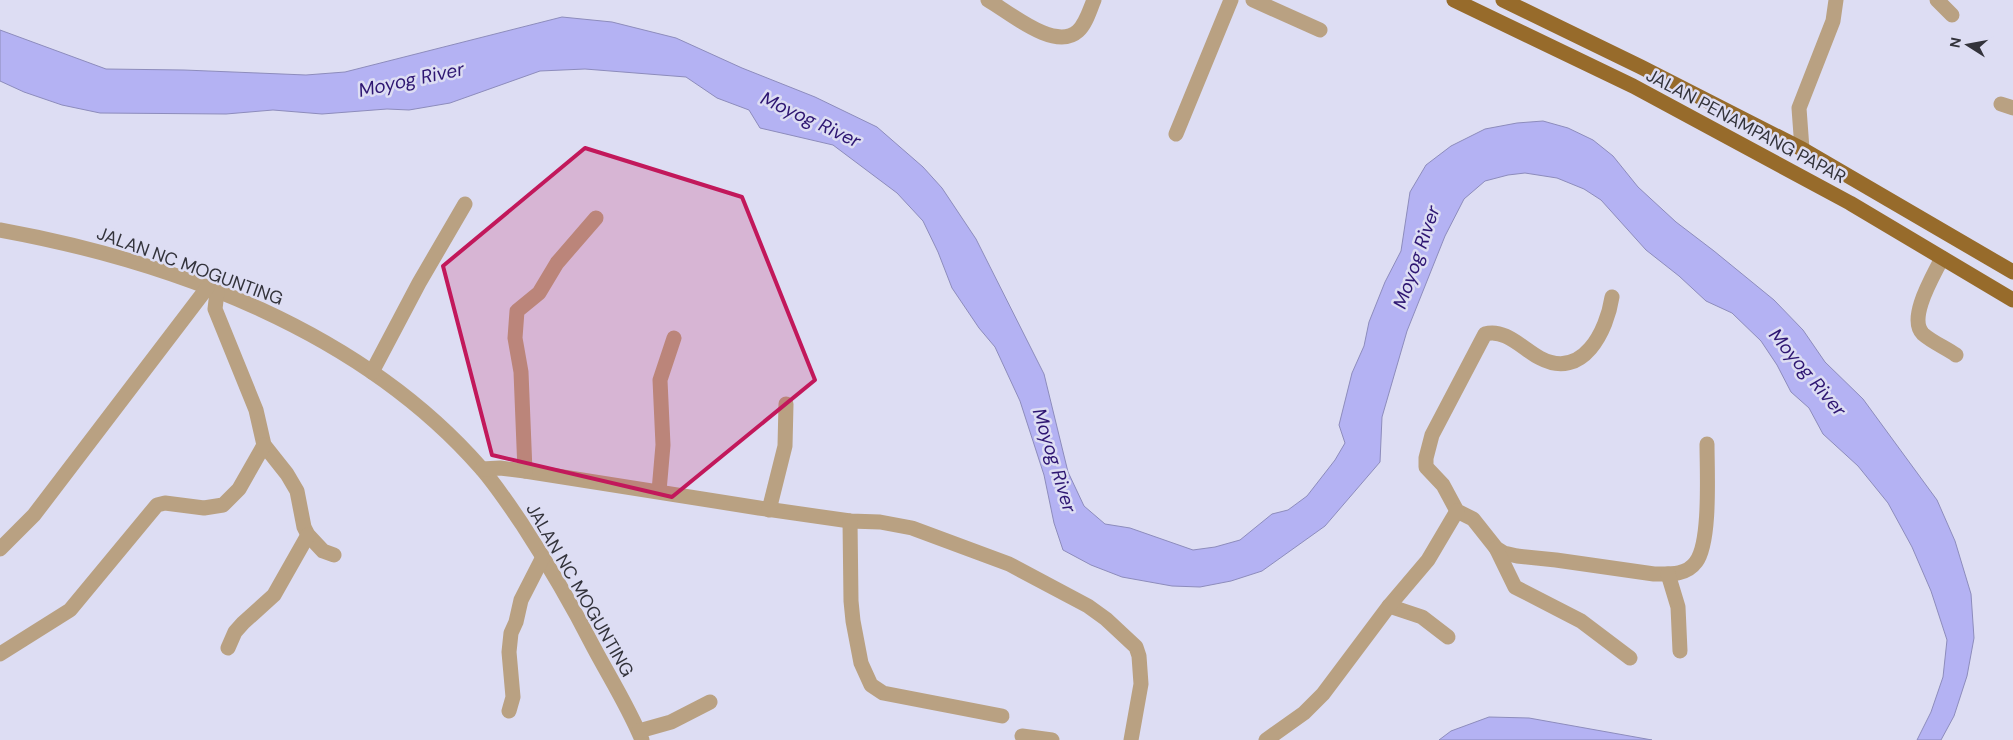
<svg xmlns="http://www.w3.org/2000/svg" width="2013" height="740" font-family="'DM Sans',sans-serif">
<rect width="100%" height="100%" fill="#ddddf3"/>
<g fill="#b4b2f3" stroke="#8d8cbc">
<path d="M562,17l50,5 64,16 66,30 73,29 62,30 46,40 19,21 34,51 68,135 24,98 16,34 21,18 25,4 63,22 22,-3 25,-7 32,-26 16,-4 19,-14 28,-36 10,-17 -6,-18 13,-52 12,-27 5,-24 16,-40 16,-31 9,-59 16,-27 25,-19 34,-17 32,-6 26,-2 25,7 25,12 20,16 25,31 38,35 38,29 60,49 29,30 22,32 38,37 74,101 18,41 16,53 3,44 -7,38 -13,40 -13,24h-24l14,-28 12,-35 4,-37 -16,-49 -19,-44 -24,-44 -30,-37 -35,-32 -14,-26 -18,-16 -14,-27 -16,-24 -29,-28 -26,-12 -27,-25 -33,-26 -45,-50 -17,-11 -27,-11 -32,-5 -17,2 -23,6 -21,18 -19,37 -38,95 -25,86 -2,45 -55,64 -63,45 -31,10 -31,6 -28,-1 -50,-9 -31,-12 -28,-15 -9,-27 -10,-48 -24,-74 -25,-54 -16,-19 -27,-40 -14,-36 -15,-31 -26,-28 -64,-48 -73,-17 -11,-18 -32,-12 -31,-21 -101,-8 -45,2 -90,32 -41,7 -22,-1 -65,5 -49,-4 -47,4 -126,-1 -38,-8 -38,-13 -24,-11v-51l106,39 78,1 122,5 39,-3z"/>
<path d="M1489,717l40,1 123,22h-213l12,-9z"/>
</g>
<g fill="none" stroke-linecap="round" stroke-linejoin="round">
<g stroke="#b9a182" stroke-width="15">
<path d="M988,0c21,12 67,52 90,31 8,-7 12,-22 16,-31"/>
<path d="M1253,0l67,30"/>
<path d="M1937,0l15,15"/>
<path d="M2001,104l12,4"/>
<path d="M1176,134l55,-134"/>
<path d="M1802,149l-3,-41 34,-87 3,-21"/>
<path d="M0,230c175,32 361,101 481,238 15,17 28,37 41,56 26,40 50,81 72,124 16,30 35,60 48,92"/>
<path d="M1942,258c-8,17 -35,60 -19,76 9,8 23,14 33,21"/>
<path d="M217,292l-2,17 41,101 8,35 23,29 10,17 7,36 4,8 15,16 11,4"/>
<path d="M1612,297c-5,33 -29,84 -72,61 -17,-9 -35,-30 -55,-24l-53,101 -6,23v9l17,18 14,26 16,8 23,29 8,5 13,3 39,4 98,14c14,0 32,2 42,-12 15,-20 11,-91 11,-118"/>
<path d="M372,372l47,-89 46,-79"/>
<path d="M482,469l18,-1 25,3 234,37 91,13 30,1 32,6 97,36 79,42 18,13 30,28 3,9 2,28 -10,56"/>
<path d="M525,471l-4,-99 -6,-34 2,-27 22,-18 18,-30 39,-45"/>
<path d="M659,491l4,-46 -3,-65 14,-42"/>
<path d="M769,510l16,-64 1,-42"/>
<path d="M850,521l1,80 2,20 8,42 10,22 12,8 119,23"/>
<path d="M1496,548l19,39 66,34 49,37"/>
<path d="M0,549l34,-34 173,-227"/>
<path d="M1668,574l10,33 2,44"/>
<path d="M1389,606l33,11 26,20"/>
<path d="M228,648l7,-16 8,-9 31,-28 34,-60"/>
<path d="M0,654l70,-44 87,-105 8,-2 39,5 19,-3 16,-16 25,-44"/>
<path d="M509,711l4,-14 -4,-45 2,-19 5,-11 5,-22 22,-43"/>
<path d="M639,731l32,-9 39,-20"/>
<path d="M1022,736l30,4"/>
<path d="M1266,740l38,-27 19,-19 66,-88 39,-46 29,-49"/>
</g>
<g stroke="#976b2b" stroke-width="15">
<path d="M1454,0l179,86 217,117 163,97"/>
<path d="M1503,0l138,67 161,82 211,123"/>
</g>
</g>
<path fill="#c2185b" fill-opacity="0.2" stroke="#c2185b" stroke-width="4" stroke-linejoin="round" d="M585,148l157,49 73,183 -143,117 -180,-42 -49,-189z"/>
<g text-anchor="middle" stroke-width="5" stroke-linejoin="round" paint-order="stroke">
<g font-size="18" fill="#33333b" stroke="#ddddf3">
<text transform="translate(1746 126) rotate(28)" y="6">JALAN PENAMPANG PAPAR</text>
<text transform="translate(190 266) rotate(20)" y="6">JALAN NC MOGUNTING</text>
<text transform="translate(580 590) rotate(60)" y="6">JALAN NC MOGUNTING</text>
</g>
<g font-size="19" font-style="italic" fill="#2e1672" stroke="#ddddf3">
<text transform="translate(411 79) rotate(-12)" y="7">Moyog River</text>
<text transform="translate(811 119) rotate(25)" y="7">Moyog River</text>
<text transform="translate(1416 257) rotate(-71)" y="7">Moyog River</text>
<text transform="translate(1808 372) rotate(50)" y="7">Moyog River</text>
<text transform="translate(1055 460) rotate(73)" y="7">Moyog River</text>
</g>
</g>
<g transform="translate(1968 45) rotate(281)" stroke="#ddddf3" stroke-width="4" paint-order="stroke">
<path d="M0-4L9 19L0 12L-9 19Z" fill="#33333b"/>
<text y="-8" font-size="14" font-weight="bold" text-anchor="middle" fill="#33333b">N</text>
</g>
</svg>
